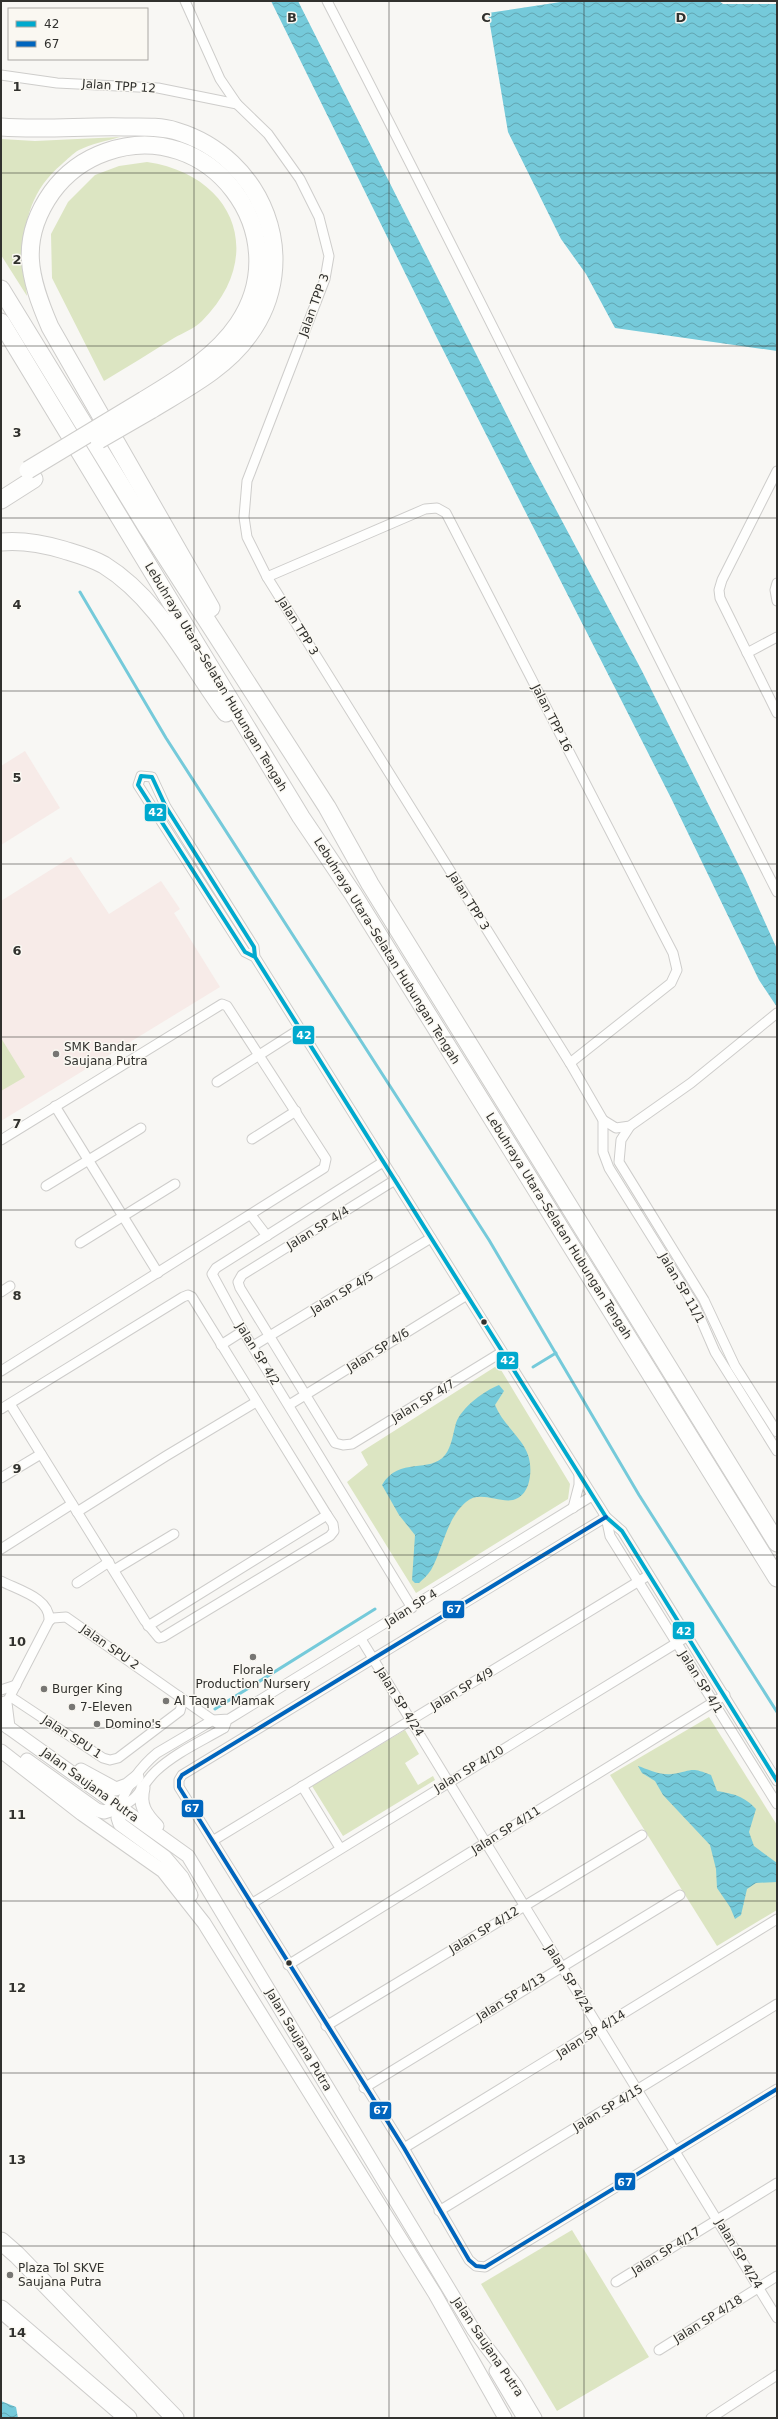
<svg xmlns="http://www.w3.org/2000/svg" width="778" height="2419" font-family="'DejaVu Sans',sans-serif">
<defs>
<pattern id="water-waves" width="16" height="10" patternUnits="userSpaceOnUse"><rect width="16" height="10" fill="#75cada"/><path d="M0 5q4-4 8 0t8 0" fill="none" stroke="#61a5b1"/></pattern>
</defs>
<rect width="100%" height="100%" fill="#f8f7f4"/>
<g fill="#f7ebe8">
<path d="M25,751l35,57 -59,37v-79z"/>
<path d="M71,857l38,57 52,-33 19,28 -6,4 46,74 -219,134v-220z"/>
</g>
<g fill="#dce5c2">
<path d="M120,137c-14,4 -29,7 -41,13 -6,3 -12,10 -17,14 -42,35 -41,82 -35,132l-26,-41v-116l34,2z"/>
<path d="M147,162c88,13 120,94 55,159 -7,7 -19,12 -28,17 -24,15 -47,29 -70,43l-52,-103 -1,-44 17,-32 27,-27 24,-9z"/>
<path d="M1,1038l24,39 -24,14z"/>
<path d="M498,1365l72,119 -2,15 -152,94 -69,-111 21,-17 -7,-13z"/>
<path d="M709,1717l68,108v85l-60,36 -107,-171z"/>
<path d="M405,1730l14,24 -14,9 13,22 15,-9 2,4 -92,56 -31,-50z"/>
<path d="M572,2230l77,127 -92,54 -76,-127z"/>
</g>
<g fill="url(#water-waves)">
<path d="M271,1h27l231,458 113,212 103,207 32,71v58l-18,-27 -88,-182 -234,-460z"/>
<path d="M567,1h152l4,3h54v347l-162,-23 -29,-54 -25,-35 -53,-107 -20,-119z"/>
<path d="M499,1385l5,6 -9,14c8,20 27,32 33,50 5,14 3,41 -15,45 -15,3 -33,-10 -47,2 -20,17 -23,47 -35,68 -3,5 -8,9 -12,13h-4l-3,-3 3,-45 -16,-20 -17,-30c17,-29 48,-11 63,-30 7,-9 8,-22 11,-32 6,-16 28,-32 43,-38z"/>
<path d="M638,1766c9,3 24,10 34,8 20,-3 18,-8 39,1l6,16c17,3 27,5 39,18l-7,23 5,14 23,17v19l-21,1 -9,6 -6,26 -6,4 -5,-12 -13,-19 -1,-19 -6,-24 -47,-50 -8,-14 -13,-8z"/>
<path d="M1,2401l15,6 2,11h-17z"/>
</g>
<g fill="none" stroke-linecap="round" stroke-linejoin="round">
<g stroke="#75cada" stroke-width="3">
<path d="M80,592l86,146 323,502 150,255 138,217"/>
<path d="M533,1367l23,-14"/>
<path d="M215,1709l160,-100"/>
</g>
<defs>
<g id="street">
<path d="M185,1l35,78 17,25 31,30 32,45 19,38 10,39 -4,23 -78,202 -3,36 3,20 20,40 303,486 33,57v32l6,16 86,138 20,46 62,99"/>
<path d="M327,1c153,296 299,594 450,891"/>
<path d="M1,75l56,8 101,5 79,16"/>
<path d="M777,471l-55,109 -3,10 1,8 57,115"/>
<path d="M267,577l158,-68 12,-1 9,5 227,440 4,17 -6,13 -101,80"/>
<path d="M777,583l-2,7 2,11"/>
<path d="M747,653l30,-16"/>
<path d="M255,957l-10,-5 -107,-167 3,-9 11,1 14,30 88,140 1,10 351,560 16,14 155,250"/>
<path d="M217,1082l83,-53"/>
<path d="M55,1106l103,167"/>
<path d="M603,1120l13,8 14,-2 61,-43 86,-70"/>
<path d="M630,1126l-9,14 -2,22 85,138 31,66 42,66"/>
<path d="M252,1139l44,-28"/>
<path d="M1,1140l221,-136 5,2 99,153 -2,9 -323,203"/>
<path d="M383,1162l-167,106 -4,6 31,57 169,277"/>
<path d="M395,1180l-153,95 -4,7 2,6 95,155 8,2 9,-1 150,-92"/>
<path d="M46,1186l95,-58"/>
<path d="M251,1215l16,21"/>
<path d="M80,1243l95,-59"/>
<path d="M1,1292l9,-6"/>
<path d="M221,1345l22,-14"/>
<path d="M253,1346l178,-108"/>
<path d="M10,1404l135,217 14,17 4,-1 167,-101 4,-5 -1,-7 -6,-9"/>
<path d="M289,1405l178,-110"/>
<path d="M1,1409l182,-112 5,-2 4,2 135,218 -179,111"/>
<path d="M1,1478l40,-24"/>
<path d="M573,1508l6,-23v-10"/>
<path d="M77,1512l89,-56 90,-54"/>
<path d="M606,1517l-424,258 -3,5v7l225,361 65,112 7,6 9,1 292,-178"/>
<path d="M606,1517l4,19 167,268"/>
<path d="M1,1549l71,-45"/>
<path d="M114,1570l60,-36"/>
<path d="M1,1581c17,9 50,17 48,40l-41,79"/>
<path d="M77,1583l32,-21"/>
<path d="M49,1621l4,-3 13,-1 158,111"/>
<path d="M361,1639l416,679"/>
<path d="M1,1690l15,-5"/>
<path d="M11,1697l92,61 7,2 8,-2 62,-47 2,-8 -3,-7"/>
<path d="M302,1786l38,62"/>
<path d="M120,1807c5,-19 21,-41 37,-54l56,-33 16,-1 363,-223"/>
<path d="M120,1807c20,-8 21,-22 36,-36 19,-18 46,-30 68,-43l2,-5"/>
<path d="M214,1840l435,-265"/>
<path d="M251,1904l437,-268"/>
<path d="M288,1965l437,-270"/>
<path d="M326,2026l316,-191"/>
<path d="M364,2088l316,-193"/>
<path d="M404,2148l373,-229"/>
<path d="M439,2211l338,-207"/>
<path d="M616,2282l161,-99"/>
<path d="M659,2350l118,-74"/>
<path d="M711,2418l66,-43"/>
</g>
<g id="secondary">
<path d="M1,1705l4,-2 3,24"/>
<path d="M1,1722l187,134 285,473 43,57 19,32"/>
<path d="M1,1751l81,63 81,57 41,52 231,371 70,124"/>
<path d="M27,1760l70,50 7,2 16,-5"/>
<path d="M81,1770l35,19 11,-4 10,-8"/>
<path d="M143,1788c-4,17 2,26 14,38"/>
<path d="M120,1807l-2,11 2,6 45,33 17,20 9,18"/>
<path d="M496,2371l28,47"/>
</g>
<g id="highway">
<path d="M1,127c41,3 83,-1 124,0 17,0 35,-1 51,4 87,26 128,129 73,204 -24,34 -64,54 -98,75"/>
<path d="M1,289l147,240 179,278 43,77 407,659"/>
<path d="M1,322l300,495 52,77 424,684"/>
<path d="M144,400c34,-21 71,-42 94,-76 61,-90 -29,-209 -132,-172 -23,8 -40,21 -54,40 -34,48 -23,86 -2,135l161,281"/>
<path d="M1,500l33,-21"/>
<path d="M1,542c21,-2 43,2 63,8 13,4 28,8 40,15 55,34 85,98 122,148"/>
<path d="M1,2241l16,14 158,163"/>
<path d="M1,2309l127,109"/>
</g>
</defs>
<use href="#street" stroke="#cecdcb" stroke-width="11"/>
<use href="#secondary" stroke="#cecdcb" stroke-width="15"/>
<use href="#highway" stroke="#cecdcb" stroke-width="19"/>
<use href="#street" stroke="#fefefd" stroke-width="9"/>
<use href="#secondary" stroke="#fefefd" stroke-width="13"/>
<use href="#highway" stroke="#fefefd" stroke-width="17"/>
<defs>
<g id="highway-bridge">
<path d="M99,440l52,-30"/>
<path d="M28,470l116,-70"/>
</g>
</defs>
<use href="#highway-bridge" stroke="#cecdcb" stroke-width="19" stroke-linecap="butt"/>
<use href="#highway-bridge" stroke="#fefefd" stroke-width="17"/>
<defs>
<path id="bus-1" d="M255,957l-10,-5 -107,-167 3,-9 11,1 14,30 88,140 1,10 351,560 16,14 155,250"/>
<path id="bus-2" d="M606,1517l-424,258 -3,5v7l225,361 65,112 7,6 9,1 292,-178"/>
</defs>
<use href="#bus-1" stroke="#faf8f2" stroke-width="7"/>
<use href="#bus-2" stroke="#faf8f2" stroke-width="7"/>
<use href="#bus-1" stroke="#00a9ce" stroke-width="4"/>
<use href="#bus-2" stroke="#0065bd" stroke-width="4"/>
</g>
<path fill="none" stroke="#31312e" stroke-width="1" stroke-opacity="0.55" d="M194,1v2417M389,1v2417M584,1v2417M1,173h776M1,346h776M1,518h776M1,691h776M1,864h776M1,1037h776M1,1210h776M1,1382h776M1,1555h776M1,1728h776M1,1901h776M1,2073h776M1,2246h776"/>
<g fill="#777673" stroke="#faf8f2" stroke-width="1.5">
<circle cx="56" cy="1054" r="4"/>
<circle cx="253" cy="1657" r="4"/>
<circle cx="44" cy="1689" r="4"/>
<circle cx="166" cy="1701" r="4"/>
<circle cx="72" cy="1707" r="4"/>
<circle cx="97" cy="1724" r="4"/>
<circle cx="10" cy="2275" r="4"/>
</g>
<g fill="#31312e" stroke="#faf8f2" stroke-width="1.5">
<circle cx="484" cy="1322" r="3.5"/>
<circle cx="289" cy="1963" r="3.5"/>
</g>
<g text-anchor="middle" stroke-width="3" stroke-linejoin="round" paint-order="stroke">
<g font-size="12" fill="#31312e" stroke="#faf8f2">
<text transform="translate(119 86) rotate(4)" y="4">Jalan TPP 12</text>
<text transform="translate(314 305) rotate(-70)" y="4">Jalan TPP 3</text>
<text transform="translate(298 626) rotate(58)" y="4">Jalan TPP 3</text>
<text transform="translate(216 677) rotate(59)" y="4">Lebuhraya Utara–Selatan Hubungan Tengah</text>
<text transform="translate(552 718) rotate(63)" y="4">Jalan TPP 16</text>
<text transform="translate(469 901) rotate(58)" y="4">Jalan TPP 3</text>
<text transform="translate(387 951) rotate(58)" y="4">Lebuhraya Utara–Selatan Hubungan Tengah</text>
<text transform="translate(559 1226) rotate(58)" y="4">Lebuhraya Utara–Selatan Hubungan Tengah</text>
<text transform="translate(318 1228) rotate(-32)" y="4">Jalan SP 4/4</text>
<text transform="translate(682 1288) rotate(60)" y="4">Jalan SP 11/1</text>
<text transform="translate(342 1293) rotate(-31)" y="4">Jalan SP 4/5</text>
<text transform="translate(378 1350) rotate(-32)" y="4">Jalan SP 4/6</text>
<text transform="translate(258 1354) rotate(58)" y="4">Jalan SP 4/2</text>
<text transform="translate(423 1401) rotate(-31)" y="4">Jalan SP 4/7</text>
<text transform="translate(411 1608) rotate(-32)" y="4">Jalan SP 4</text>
<text transform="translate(110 1647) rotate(35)" y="4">Jalan SPU 2</text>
<text transform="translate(701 1682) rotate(58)" y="4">Jalan SP 4/1</text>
<text transform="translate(462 1689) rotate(-31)" y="4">Jalan SP 4/9</text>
<text transform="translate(400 1702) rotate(58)" y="4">Jalan SP 4/24</text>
<text transform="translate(72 1737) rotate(33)" y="4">Jalan SPU 1</text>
<text transform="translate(469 1769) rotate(-31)" y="4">Jalan SP 4/10</text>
<text transform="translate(90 1785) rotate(36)" y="4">Jalan Saujana Putra</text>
<text transform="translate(506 1830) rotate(-32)" y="4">Jalan SP 4/11</text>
<text transform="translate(484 1930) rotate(-31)" y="4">Jalan SP 4/12</text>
<text transform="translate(569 1979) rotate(58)" y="4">Jalan SP 4/24</text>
<text transform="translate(511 1997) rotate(-32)" y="4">Jalan SP 4/13</text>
<text transform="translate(591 2034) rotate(-32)" y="4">Jalan SP 4/14</text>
<text transform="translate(299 2040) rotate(59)" y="4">Jalan Saujana Putra</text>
<text transform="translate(608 2108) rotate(-31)" y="4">Jalan SP 4/15</text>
<text transform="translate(666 2251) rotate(-32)" y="4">Jalan SP 4/17</text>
<text transform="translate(739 2254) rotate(59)" y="4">Jalan SP 4/24</text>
<text transform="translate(708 2319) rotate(-32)" y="4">Jalan SP 4/18</text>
<text transform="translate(488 2347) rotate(56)" y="4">Jalan Saujana Putra</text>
</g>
<g font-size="12" fill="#31312e" stroke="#faf8f2" text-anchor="start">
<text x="64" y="1051">SMK Bandar<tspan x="64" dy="14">Saujana Putra</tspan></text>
<text x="253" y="1674" text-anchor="middle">Florale<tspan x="253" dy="14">Production Nursery</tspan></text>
<text x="52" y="1693">Burger King</text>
<text x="174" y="1705">Al Taqwa Mamak</text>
<text x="80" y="1711">7-Eleven</text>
<text x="105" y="1728">Domino's</text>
<text x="18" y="2272">Plaza Tol SKVE<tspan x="18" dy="14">Saujana Putra</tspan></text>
</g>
</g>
<g font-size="13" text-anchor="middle" font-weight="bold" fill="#31312e" stroke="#faf8f2" stroke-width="3" stroke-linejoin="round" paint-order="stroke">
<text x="292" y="22">B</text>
<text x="486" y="22">C</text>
<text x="681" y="22">D</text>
<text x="17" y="91">1</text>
<text x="17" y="264">2</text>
<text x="17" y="437">3</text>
<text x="17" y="609">4</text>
<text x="17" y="782">5</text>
<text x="17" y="955">6</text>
<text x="17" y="1128">7</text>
<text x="17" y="1300">8</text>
<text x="17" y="1473">9</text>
<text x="17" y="1646">10</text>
<text x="17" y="1819">11</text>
<text x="17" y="1992">12</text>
<text x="17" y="2164">13</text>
<text x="17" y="2337">14</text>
</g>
<g stroke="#faf8f2" stroke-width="1.5">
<rect x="144" y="803" width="23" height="19" rx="4" fill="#00a9ce"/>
<rect x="292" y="1025" width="23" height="20" rx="4" fill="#00a9ce"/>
<rect x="496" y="1351" width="23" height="19" rx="4" fill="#00a9ce"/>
<rect x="442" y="1600" width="23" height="19" rx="4" fill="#0065bd"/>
<rect x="672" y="1621" width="23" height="19" rx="4" fill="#00a9ce"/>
<rect x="181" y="1799" width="23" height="19" rx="4" fill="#0065bd"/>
<rect x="369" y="2101" width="23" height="19" rx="4" fill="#0065bd"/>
<rect x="614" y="2172" width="22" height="19" rx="4" fill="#0065bd"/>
</g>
<g font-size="11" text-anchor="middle" font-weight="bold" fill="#fff">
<text x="156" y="816">42</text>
<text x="304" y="1039">42</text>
<text x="508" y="1364">42</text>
<text x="454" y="1613">67</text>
<text x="684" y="1635">42</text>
<text x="192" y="1812">67</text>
<text x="381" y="2114">67</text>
<text x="625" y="2186">67</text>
</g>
<rect width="778" height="2419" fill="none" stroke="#31312e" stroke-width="4"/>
<rect x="8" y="8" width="140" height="52" fill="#faf8f2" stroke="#aaa8a4"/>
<rect x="16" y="21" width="20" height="6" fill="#00a9ce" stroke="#aaa8a4"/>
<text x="44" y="28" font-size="12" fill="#31312e">42</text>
<rect x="16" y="41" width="20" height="6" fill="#0065bd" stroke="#aaa8a4"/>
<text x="44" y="48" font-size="12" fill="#31312e">67</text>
</svg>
